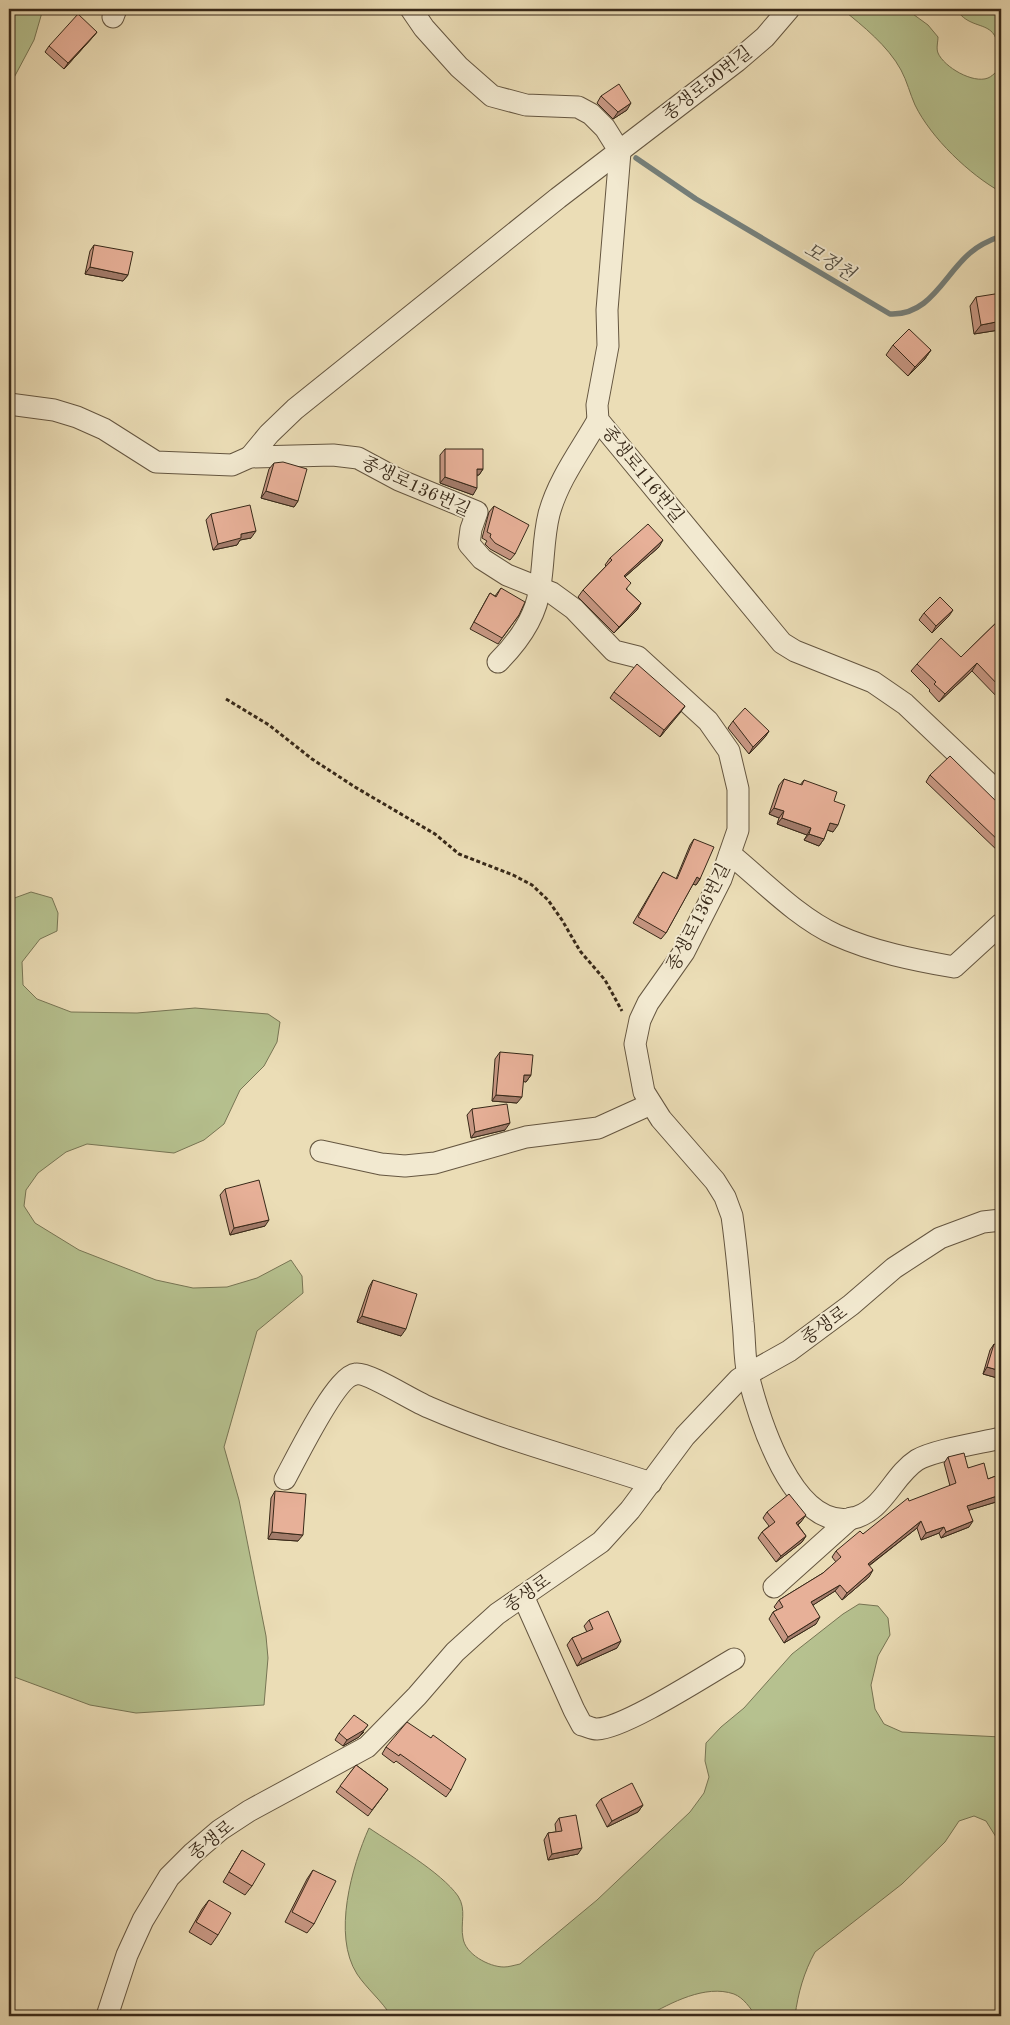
<svg xmlns="http://www.w3.org/2000/svg" width="1010" height="2025" font-family="'Old Standard TT','Noto Serif KR',serif">
<rect width="100%" height="100%" fill="#ebddb6"/>
<filter id="stains"><feTurbulence type="fractalNoise" baseFrequency=".004" numOctaves="4"/><feColorMatrix values="0 0 0 0 .2 0 0 0 0 .09 0 0 0 0 .02 0 0 0 .5 -.17"/></filter>
<radialGradient id="worn" r=".72"><stop offset=".6" stop-color="#630" stop-opacity="0"/><stop offset="1" stop-color="#630" stop-opacity=".3"/></radialGradient>
<g fill="#b6c18f" stroke="#777554">
<path d="M9,9h34l-9,31 -25,47z"/>
<path d="M842,9h64l22,16 10,12c0,5 -2,11 0,16 6,14 35,31 50,25 3,-1 7,-5 9,-7 8,-60 -23,-34 -41,-62h45v183c-31,-17 -70,-54 -86,-87 -5,-11 -8,-24 -14,-35 -13,-24 -38,-44 -59,-61z"/>
<path d="M31,892l21,6 6,15 -1,18 -17,8 -18,23 1,23 14,14 34,13 66,1 58,-5 73,6 12,8 -3,20 -13,24 -24,24 -16,34 -20,16 -30,13 -87,-9 -21,8 -28,21 -12,17 -2,16 11,17 44,27 77,30 37,8 34,-1 30,-9 34,-18 11,16 1,17 -46,38 -33,116 15,53 27,136 2,22 -4,47 -128,8 -46,-8 -81,-30v-775z"/>
<path d="M859,1604l19,2 10,12 2,17 -12,21 -7,29 4,24 9,15 18,8 99,5v108l-15,-24 -12,-5 -15,5 -14,21 -43,42 -87,68c-11,20 -17,41 -20,64h-39c-6,-8 -12,-18 -22,-22 -29,-10 -63,9 -87,22h-256c-9,-15 -24,-27 -34,-42 -25,-39 -5,-108 12,-146 25,17 72,44 89,68 9,14 2,27 5,42 2,16 26,29 41,29 5,0 11,-2 16,-3l77,-64 93,-88 14,-19 5,-16 -4,-16 1,-18 15,-16 23,-19 48,-54 51,-40z"/>
</g>
<g fill="none" stroke-linecap="round" stroke-linejoin="round">
<path stroke="#757f7a" stroke-width="5.5" d="M636,158l60,41 194,115c40,2 54,-39 80,-61 9,-8 20,-13 31,-17"/>
<defs>
<g id="minor">
<path d="M411,9l13,19 35,39 33,29 34,9 52,2 13,7 14,14 15,24 -13,158 1,36 -11,59 1,15 184,223 13,8 78,31 32,22 96,91"/>
<path d="M113,17l3,-8"/>
<path d="M9,404l45,6 23,7 27,12 52,33 76,3 18,-8 83,-2 25,3 41,22 78,32 -6,17 -2,15 13,15 25,16 45,18 22,16 40,42 24,6 70,64 21,30 9,38v41l-17,49 -37,73 -36,51 -8,17 -5,24 9,48 17,27 54,62 10,16 7,19c5,35 8,71 11,106 2,17 1,36 5,53 11,43 44,153 102,144 33,-6 42,-43 67,-59 17,-10 63,-17 84,-22"/>
<path d="M250,457l19,-23 26,-25 263,-211 179,-137 28,-24 24,-28"/>
<path d="M498,662c20,-20 39,-47 42,-76 4,-24 3,-48 9,-72 9,-34 32,-64 49,-94"/>
<path d="M730,854c32,26 68,64 106,81 38,17 78,25 118,32l47,-43"/>
<path d="M321,1151l60,13 24,2 30,-3 91,-26 72,-9 53,-24"/>
<path d="M285,1479c11,-20 51,-103 71,-105 12,-2 57,27 72,33 71,31 148,51 223,76"/>
<path d="M774,1587l77,-69"/>
<path d="M523,1596l51,114 8,15c5,1 10,4 15,4 28,-1 109,-54 137,-70"/>
<path d="M107,2016l20,-61 16,-35 26,-43 24,-24 27,-23 29,-19 118,-64 50,-51 38,-44 42,-38 104,-72 29,-32 55,-74 54,-57 50,-28 62,-46 43,-37 46,-30 43,-16 18,-2"/>
</g>
</defs>
<use href="#minor" stroke="#655640" stroke-width="23"/>
<path stroke="#382919" stroke-width="3" stroke-dasharray="4 2.5" stroke-linecap="butt" d="M226,699l43,26 43,34 43,28 80,47 24,20 54,21 19,10 16,15 14,20 18,31 25,29 17,31"/>
<use href="#minor" stroke="#f2e9d0" stroke-width="21"/>
</g>
<g fill="#c79783" stroke="#382919">
<path d="M97,32l-5,6 -28,31 -19,-17 4,-6z"/>
<path d="M601,96l26,14 -14,9 -16,-16z"/>
<path d="M94,245l34,30 -5,6 -38,-7 5,-23z"/>
<path d="M976,297l23,33 -25,4 -4,-28z"/>
<path d="M893,345l38,5 -7,10 -16,16 -22,-21z"/>
<path d="M445,449l38,20 -4,6h-2l-4,20 -33,-12v-28z"/>
<path d="M274,463l24,38 -4,6 -33,-9 8,-29z"/>
<path d="M494,506l21,48 -5,6 -20,-11 -5,-5 2,-3 -5,-3 7,-26z"/>
<path d="M211,514l40,24 -11,2 -3,5 -24,5 -7,-30z"/>
<path d="M659,547l-34,30 2,13 14,13 -4,7 -23,23 -36,-36 5,-7 23,-24 -1,-1 5,-7z"/>
<path d="M501,588l18,27 -21,29 -28,-15 16,-29 4,-7 5,3z"/>
<path d="M924,613l25,3 -17,17 -13,-13z"/>
<path d="M1001,618v83l-29,-30 -33,31 -10,-11 1,-1 -19,-19 6,-7 44,-7z"/>
<path d="M614,692l71,14 -25,31 -50,-39z"/>
<path d="M733,721l36,10 -4,6 -16,17 -21,-26z"/>
<path d="M930,775l71,31v48l-75,-72z"/>
<path d="M784,779l16,6 4,-5 30,21 -1,31 -6,-2 -3,9 -5,7 -15,-6 3,-5 -30,-11 2,-6 -10,-4 10,-29z"/>
<path d="M694,839l6,40 -4,6 -3,-1 -27,49 -5,6 -28,-16 30,-51 13,7 14,-34z"/>
<path d="M500,1052l31,23 -5,7 -3,-1 -6,22 -25,-2 3,-42z"/>
<path d="M472,1109l33,21 -34,8 -4,-23z"/>
<path d="M225,1189l40,37 -35,9 -10,-40z"/>
<path d="M373,1280l28,56 -44,-14 12,-35z"/>
<path d="M994,1344l7,35 -18,-5 7,-24z"/>
<path d="M948,1457l40,22 13,-5v40l-5,-12 -27,8v17l-28,11 -2,-5 -18,7 -4,-12 -48,38v11l-27,23 -7,-9 -22,14 3,19 -32,19 -15,-24 4,-7 4,-2 -3,-3 5,-7 44,-27 13,-11 -4,-5 4,-6 27,-17 87,-48 -6,-23z"/>
<path d="M275,1491l23,50 -30,-2 3,-41z"/>
<path d="M767,1512l34,10 -3,3 8,11 -4,6 -26,20 -18,-24 4,-6 7,-6 -6,-8z"/>
<path d="M589,1620l28,28 -40,18 -10,-21 5,-7 15,-6 -3,-6z"/>
<path d="M364,1732l-5,5 -16,9 -8,-6 4,-7z"/>
<path d="M431,1738l20,52 -5,7 -50,-36 -2,2 -12,-9 4,-7z"/>
<path d="M356,1765l32,24 -20,27 -32,-24z"/>
<path d="M601,1799l42,6 -5,7 -31,15 -11,-22z"/>
<path d="M559,1818l19,36 -30,6 -4,-20 4,-7 8,-1 -1,-8z"/>
<path d="M242,1850l10,36 -7,9 -22,-13z"/>
<path d="M313,1870l1,54 -7,9 -22,-11 22,-43z"/>
<path d="M209,1900l9,35 -7,10 -22,-13 13,-23z"/>
</g>
<g fill="#a27b6a" stroke="#382919">
<path d="M97,32l-5,6 -28,31 4,-6z"/>
<path d="M631,103l-4,7 -14,9 5,-7z"/>
<path d="M90,267l38,8 -5,6 -38,-7z"/>
<path d="M1001,321v6l-2,3 -25,4 7,-9z"/>
<path d="M931,350l-7,10 -16,16 7,-9z"/>
<path d="M477,469h6l-4,6h-6z"/>
<path d="M445,477l32,11 -4,7 -33,-12z"/>
<path d="M266,491l32,10 -4,6 -33,-9z"/>
<path d="M256,531l-5,7 -11,2 -3,5 -24,5 5,-6 23,-10z"/>
<path d="M663,540l-4,7 -40,35 5,-6z"/>
<path d="M641,603l-4,7 -23,23 5,-6z"/>
<path d="M953,610l-4,6 -17,17 4,-7z"/>
<path d="M977,663l-5,8 -33,31 6,-8z"/>
<path d="M685,706l-5,7 -20,24 4,-7z"/>
<path d="M769,731l-4,6 -16,17 4,-7z"/>
<path d="M774,808l10,3 -5,7 -10,-4z"/>
<path d="M782,818l29,10 -4,7 -30,-11z"/>
<path d="M830,823l8,2 -5,7 -8,-3z"/>
<path d="M809,834l15,5 -5,7 -15,-6z"/>
<path d="M697,877l3,2 -4,6 -4,-1z"/>
<path d="M524,1075h7l-5,7 -7,-1z"/>
<path d="M496,1095l26,2 -5,6 -25,-2z"/>
<path d="M510,1123l-5,7 -34,8 4,-6z"/>
<path d="M269,1220l-4,6 -35,9 4,-7z"/>
<path d="M362,1316l44,13 -5,7 -44,-14z"/>
<path d="M987,1367l14,4v8l-18,-5z"/>
<path d="M1000,1495l-4,7 -33,10 4,-6z"/>
<path d="M806,1515l-5,7 -9,7 4,-6z"/>
<path d="M921,1521l-4,7 -54,42 5,-6z"/>
<path d="M973,1521l-4,6 -28,11 5,-6z"/>
<path d="M944,1527l-5,6 -18,7 5,-7z"/>
<path d="M272,1532l31,3 -5,6 -30,-2z"/>
<path d="M806,1536l-4,6 -26,20 5,-6z"/>
<path d="M873,1570l-4,7 -27,23 5,-7z"/>
<path d="M840,1585l-5,6 -28,18 4,-7z"/>
<path d="M820,1617l-4,7 -32,19 4,-6z"/>
<path d="M621,1641l-4,7 -40,18 5,-7z"/>
<path d="M368,1725l-9,12 -16,9 4,-6z"/>
<path d="M643,1805l-5,7 -31,15 5,-6z"/>
<path d="M582,1848l-4,6 -30,6 4,-6z"/>
</g>
<g fill="#e7b098" stroke="#382919">
<path d="M78,14l19,18 -29,31 -19,-17z"/>
<path d="M619,84l12,19 -13,9 -17,-16z"/>
<path d="M94,245l39,7 -5,23 -38,-8z"/>
<path d="M1001,293v28l-20,4 -5,-28z"/>
<path d="M909,329l22,21 -16,17 -22,-22z"/>
<path d="M445,449h38v20h-6v19l-32,-11z"/>
<path d="M283,462l24,7 -9,32 -32,-10 8,-28z"/>
<path d="M250,505l6,26 -15,3v4l-23,6 -7,-30z"/>
<path d="M494,506l35,19 -14,29 -20,-11 -5,-6 1,-3 -4,-2z"/>
<path d="M648,524l15,16 -39,36 7,7 -5,6 15,14 -22,24 -36,-37 29,-30 -2,-2z"/>
<path d="M501,588l24,14 -6,13 -17,23 -28,-16 16,-29 6,4z"/>
<path d="M940,597l13,13 -17,16 -12,-13z"/>
<path d="M1001,618v70l-24,-25 -32,31 -11,-10 2,-2 -19,-18 24,-26 20,19z"/>
<path d="M637,664l48,42 -21,24 -50,-38z"/>
<path d="M745,708l24,23 -16,16 -20,-26z"/>
<path d="M950,756l51,50v37l-71,-68z"/>
<path d="M784,779l18,6 2,-5 33,12 -3,9 11,4 -7,20 -8,-2 -6,16 -15,-5 2,-6 -29,-10 2,-7 -10,-3z"/>
<path d="M694,839l20,8 -14,32 -3,-2 -31,56 -28,-16 25,-45 14,7z"/>
<path d="M500,1052l33,3 -2,20h-7l-2,22 -26,-2z"/>
<path d="M507,1104l3,19 -35,9 -3,-23z"/>
<path d="M259,1180l10,40 -35,8 -9,-39z"/>
<path d="M373,1280l44,14 -11,35 -44,-13z"/>
<path d="M994,1344l7,2v25l-14,-4z"/>
<path d="M964,1453l4,15 16,-5 4,16 13,-5v24l-1,-3 -33,11 6,15 -27,11 -2,-5 -18,6 -5,-12 -53,43 5,6 -26,23 -7,-8 -29,17 9,15 -32,20 -15,-25 10,-5 -4,-7 44,-27 18,-16 -5,-6 24,-20 3,3 45,-36 1,3 47,-18 -8,-26z"/>
<path d="M275,1491l31,3 -3,41 -31,-3z"/>
<path d="M789,1494l17,21 -10,8 10,13 -25,20 -19,-24 13,-10 -8,-10z"/>
<path d="M608,1611l13,30 -39,18 -10,-21 21,-9 -4,-9z"/>
<path d="M354,1715l14,10 -4,5 -17,10 -8,-7z"/>
<path d="M407,1722l24,16 2,-3 33,24 -15,31 -51,-36 -1,2 -13,-9z"/>
<path d="M356,1765l32,24 -16,21 -32,-24z"/>
<path d="M632,1783l11,22 -31,16 -11,-22z"/>
<path d="M576,1815l6,33 -30,6 -4,-21 14,-2 -3,-13z"/>
<path d="M242,1850l23,14 -13,22 -23,-14z"/>
<path d="M313,1870l23,11 -22,43 -22,-12z"/>
<path d="M209,1900l22,13 -13,22 -22,-13z"/>
</g>
<g text-anchor="middle" stroke-width="4" stroke-linejoin="round" paint-order="stroke">
<g font-size="18" fill="#382919" stroke="#f2e9d0">
<text transform="translate(707 83) rotate(-38)" y="6">종생로50번길</text>
<text transform="translate(643 474) rotate(51)" y="6">종생로116번길</text>
<text transform="translate(416 486) rotate(25)" y="6">종생로136번길</text>
<text transform="translate(698 917) rotate(-63)" y="6">종생로136번길</text>
<text transform="translate(824 1325) rotate(-36)" y="6">종생로</text>
<text transform="translate(527 1593) rotate(-35)" y="6">종생로</text>
<text transform="translate(211 1840) rotate(-39)" y="6">종생로</text>
</g>
<g font-size="19" font-style="italic" fill="#524d41" stroke="#f2e9d0">
<text transform="translate(830 261) rotate(31)" y="7">모정천</text>
</g>
</g>
<rect width="1010" height="2025" fill="none" stroke="#ebddb6" stroke-width="30"/>
<rect x="10" y="10" width="990" height="2005" fill="none" stroke="#382919" stroke-width="2.5"/>
<rect x="15" y="15" width="980" height="1995" fill="none" stroke="#382919"/>
<rect width="100%" height="100%" filter="url(#stains)"/>
<rect width="100%" height="100%" fill="url(#worn)"/>
</svg>
